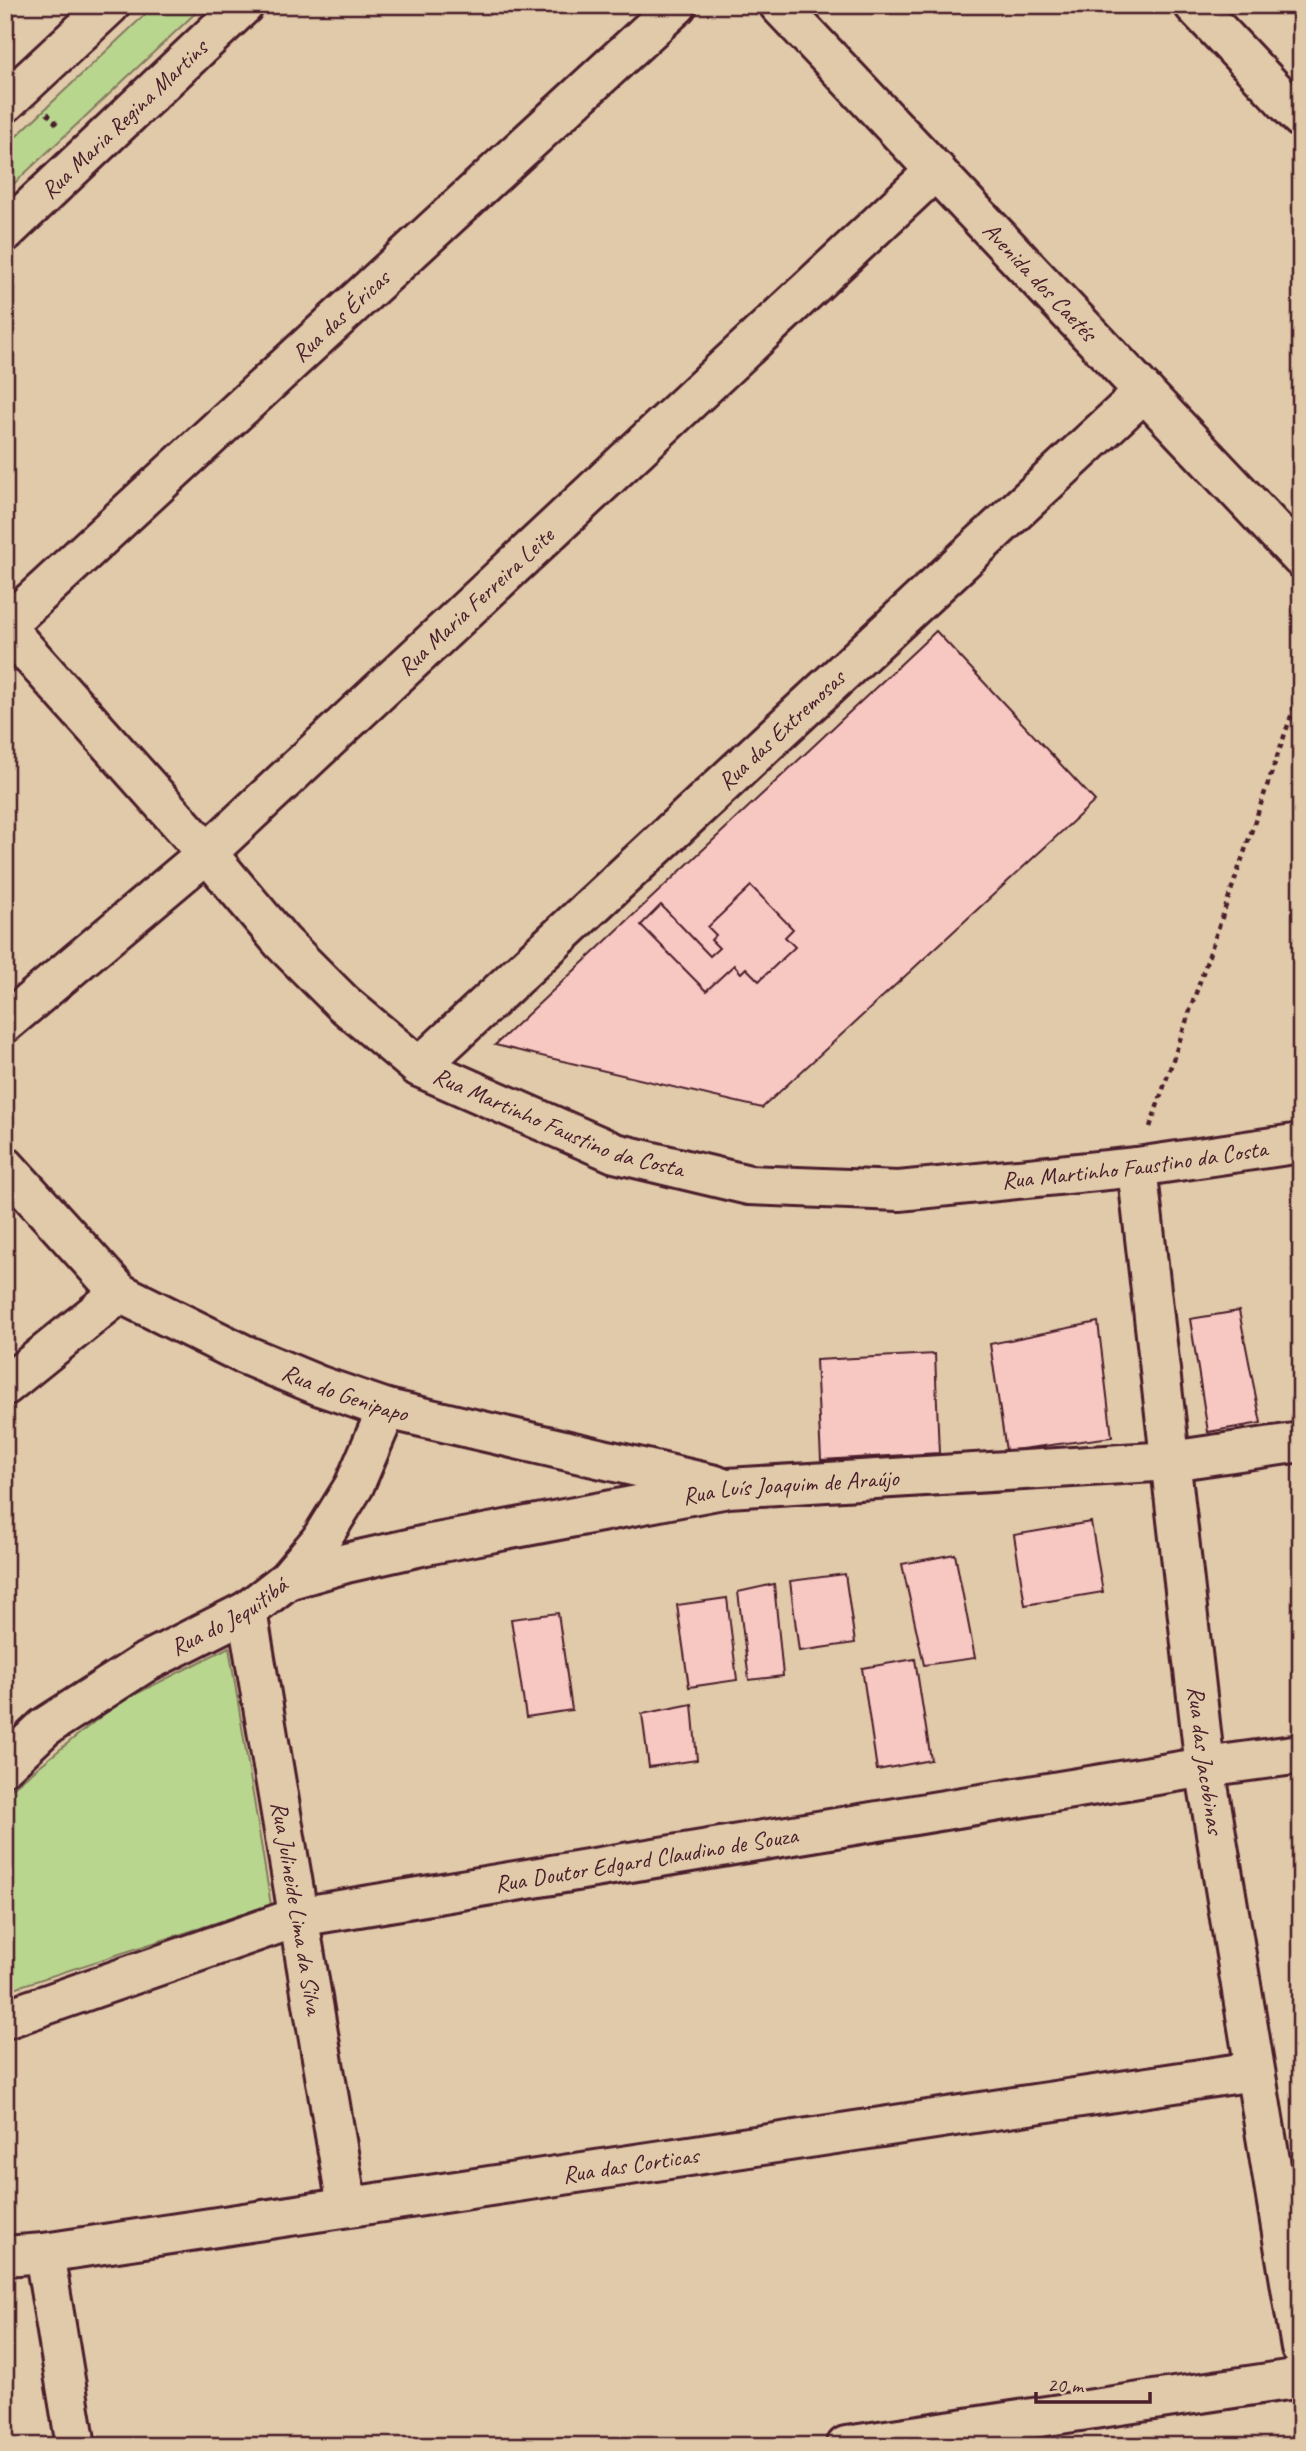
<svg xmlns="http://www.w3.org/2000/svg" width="1306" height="2451" viewBox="0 0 1306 2451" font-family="Caveat,sans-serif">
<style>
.green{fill:#b9d68f;stroke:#827a5d;stroke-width:2}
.building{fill:#f7c7c2;stroke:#4a1f2b;stroke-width:2}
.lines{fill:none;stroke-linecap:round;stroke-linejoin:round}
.minor-casing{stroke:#4a1f2b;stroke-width:44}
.path{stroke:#4a1f2b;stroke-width:4.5;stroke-dasharray:5 5;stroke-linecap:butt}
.minor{stroke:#e1caaa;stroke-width:38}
.labels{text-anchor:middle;stroke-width:6;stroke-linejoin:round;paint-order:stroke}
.street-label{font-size:24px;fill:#4a1f2b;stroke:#e1caaa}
</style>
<rect width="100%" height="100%" fill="#e1caaa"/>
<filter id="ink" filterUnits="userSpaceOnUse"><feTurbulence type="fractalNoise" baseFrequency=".0143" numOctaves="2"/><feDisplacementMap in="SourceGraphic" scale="14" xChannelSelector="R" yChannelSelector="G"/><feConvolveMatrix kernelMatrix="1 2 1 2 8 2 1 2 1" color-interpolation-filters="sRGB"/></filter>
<g filter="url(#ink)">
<g class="green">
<polygon points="155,5 204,5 5,192 5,147"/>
<polygon points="229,1647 271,1905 5,1991 5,1794 116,1704"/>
</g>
<g class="building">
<polygon points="936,631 1095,801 762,1108 495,1045"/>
<polygon points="751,886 793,929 785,937 795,947 759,981 746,968 741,973 734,965 706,991 641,925 661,905 710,956 719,948 711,940 716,935 708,927"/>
<polygon points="1239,1311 1261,1423 1208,1432 1190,1319"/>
<polygon points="1098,1322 1112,1437 1006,1451 990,1344"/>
<polygon points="935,1354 939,1453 821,1460 816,1360"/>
<polygon points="1091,1522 1103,1592 1025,1605 1014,1535"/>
<polygon points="955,1554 975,1658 924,1665 902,1564"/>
<polygon points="845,1574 855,1643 799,1651 790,1581"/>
<polygon points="774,1584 783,1676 749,1680 738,1592"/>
<polygon points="727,1598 737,1680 689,1687 677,1605"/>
<polygon points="558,1613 572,1710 526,1717 511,1619"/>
<polygon points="915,1659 931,1760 877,1770 862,1668"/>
<polygon points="692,1704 697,1760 649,1767 642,1714"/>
</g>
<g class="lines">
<defs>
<g id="minor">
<path id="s1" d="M779,5L1301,558"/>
<polyline points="1194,5 1301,118"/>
<polyline points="5,103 110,5"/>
<path id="s2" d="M5,232L244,5"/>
<path id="s3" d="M5,626L677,5"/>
<path id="s4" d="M5,627L207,853L282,942L343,1003L419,1067L615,1153L749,1185L899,1191L1137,1167L1301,1143"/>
<path id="s5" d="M5,1023L207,853L936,170"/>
<path id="s6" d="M419,1067L1144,392"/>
<path id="s7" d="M5,1166L120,1293L243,1354L320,1386L387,1409L715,1485"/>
<path id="s8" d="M1137,1167L1205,1767L1301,2348"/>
<polyline points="5,1386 120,1293"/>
<path id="s9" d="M287,1580L346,1563L426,1545L728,1488L1171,1461L1301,1442"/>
<path id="s10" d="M247,1611L347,2206"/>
<path id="s11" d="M5,1765L45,1727L146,1662L247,1611L287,1580L320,1541L354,1486L387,1409"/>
<path id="s12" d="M5,2019L298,1917L1205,1767L1301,1754"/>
<polyline points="44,2253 76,2446"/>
<path id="s13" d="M5,2256L44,2253L1254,2071"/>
<polyline points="846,2446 1301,2378"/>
</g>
</defs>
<use href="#minor" class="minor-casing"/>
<g class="path">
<polyline points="47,113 60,128"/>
<polyline points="1150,1127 1301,687"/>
</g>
<use href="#minor" class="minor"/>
</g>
</g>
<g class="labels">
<g class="street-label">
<text dy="8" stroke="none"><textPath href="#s2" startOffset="164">Rua Maria Regina Martins</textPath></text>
<text dy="8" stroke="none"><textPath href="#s1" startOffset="380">Avenida dos Caetés</textPath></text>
<text dy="8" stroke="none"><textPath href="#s3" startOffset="457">Rua das Éricas</textPath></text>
<text dy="8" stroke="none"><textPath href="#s5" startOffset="632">Rua Maria Ferreira Leite</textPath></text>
<text dy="8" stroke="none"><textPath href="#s6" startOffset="495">Rua das Extremosas</textPath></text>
<text dy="8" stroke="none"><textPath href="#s4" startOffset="756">Rua Martinho Faustino da Costa</textPath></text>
<text dy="8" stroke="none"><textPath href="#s4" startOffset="1344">Rua Martinho Faustino da Costa</textPath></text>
<text dy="8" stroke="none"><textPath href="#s7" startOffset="418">Rua do Genipapo</textPath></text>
<text dy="8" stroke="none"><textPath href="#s9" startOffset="513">Rua Luís Joaquim de Araújo</textPath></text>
<text dy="8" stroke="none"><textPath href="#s11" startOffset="270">Rua do Jequitibá</textPath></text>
<text dy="8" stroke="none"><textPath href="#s8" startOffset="597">Rua das Jacobinas</textPath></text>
<text dy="8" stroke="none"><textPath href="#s12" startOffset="663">Rua Doutor Edgard Claudino de Souza</textPath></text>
<text dy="8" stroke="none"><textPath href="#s10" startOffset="301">Rua Julineide Lima da Silva</textPath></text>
<text dy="8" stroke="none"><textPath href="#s13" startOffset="632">Rua das Corticas</textPath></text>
</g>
</g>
<rect width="1306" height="2451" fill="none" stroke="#e1caaa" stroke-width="28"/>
<rect x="14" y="14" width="1278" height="2423" fill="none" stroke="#4a1f2b" stroke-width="2.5" filter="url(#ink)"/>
<path d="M1036 2392v10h114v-10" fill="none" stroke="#4a1f2b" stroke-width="3.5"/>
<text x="1047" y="2392" font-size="21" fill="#4a1f2b" stroke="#e1caaa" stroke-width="5" paint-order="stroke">20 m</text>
</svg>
